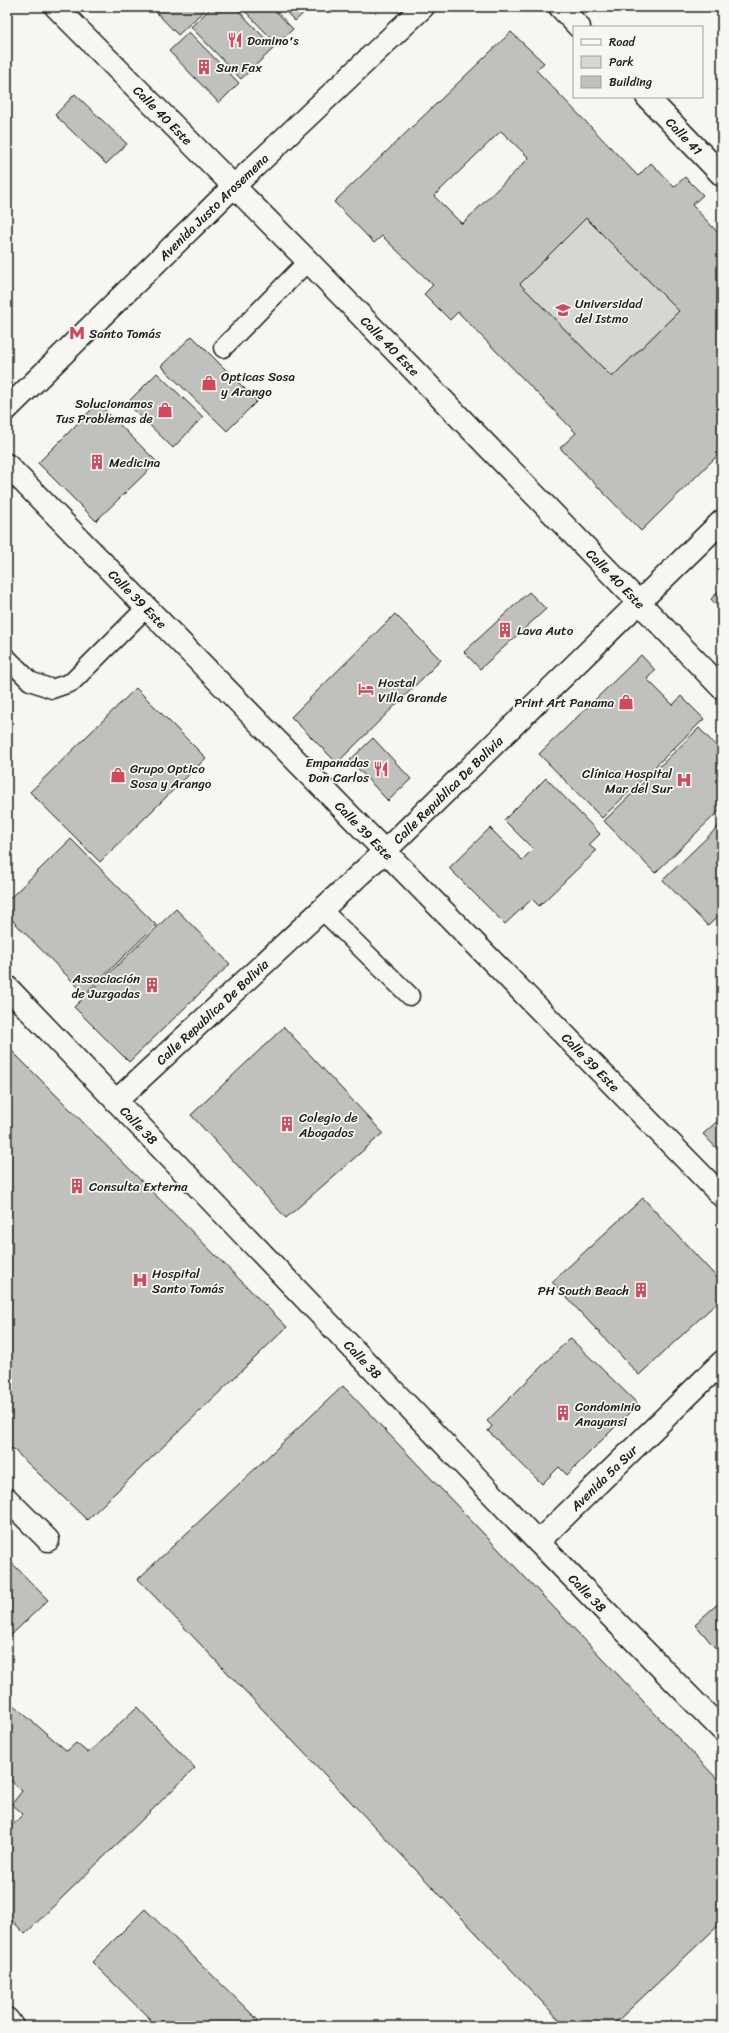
<svg xmlns="http://www.w3.org/2000/svg" width="729" height="2033" viewBox="0 0 729 2033" font-family="Sriracha,sans-serif">
<style>
.green{fill:#d6d6d2;stroke:#797977}
.building{fill:#c0c0bd;stroke:#1c1c1c;fill-rule:evenodd}
.lines{fill:none;stroke-linecap:round;stroke-linejoin:round}
.lane-casing{stroke:#1c1c1c;stroke-width:21}
.street-casing{stroke:#1c1c1c;stroke-width:25}
.secondary-casing{stroke:#1c1c1c;stroke-width:25}
.lane{stroke:#f6f6f2;stroke-width:18}
.street{stroke:#f6f6f2;stroke-width:22}
.secondary{stroke:#f6f6f2;stroke-width:22}
.labels{text-anchor:middle;stroke-width:3.5;stroke-linejoin:round;paint-order:stroke}
.poi-label{font-size:13px;fill:#1c1c1c;stroke:#f6f6f2;text-anchor:start}
.street-label{font-size:13px;fill:#1c1c1c;stroke:#f6f6f2}
</style>
<rect width="100%" height="100%" fill="#f6f6f2"/>
<filter id="ink" filterUnits="userSpaceOnUse"><feTurbulence type="fractalNoise" baseFrequency=".025" numOctaves="2"/><feDisplacementMap in="SourceGraphic" scale="8" xChannelSelector="R" yChannelSelector="G"/><feConvolveMatrix kernelMatrix="1 2 1 2 8 2 1 2 1" color-interpolation-filters="sRGB"/></filter>
<g filter="url(#ink)">
<polygon class="green" points="586,218 679,311 612,377 520,284"/>
<g class="building">
<polygon points="159,7 208,7 178,35 155,11"/>
<polygon points="212,7 235,7 274,48 241,79 191,27"/>
<polygon points="241,7 272,7 293,29 277,44"/>
<polygon points="281,7 310,7 295,21"/>
<polygon points="189,32 239,83 219,103 169,51"/>
<path d="M511,32L544,63L536,70L638,176L651,163L674,187L685,177L703,195L692,205L722,237V451L641,531L560,448L576,433L458,312L450,320L424,294L433,285L382,236L374,243L334,202ZM501,131L529,158L462,224L434,196ZM586,218L679,311L612,377L520,284Z"/>
<polygon points="75,94 127,144 106,164 55,115"/>
<polygon points="192,336 257,401 227,431 161,366"/>
<polygon points="157,373 203,417 173,448 127,403"/>
<polygon points="98,403 157,462 96,521 38,463"/>
<polygon points="722,588 722,611 711,599"/>
<polygon points="529,592 546,609 480,669 464,652"/>
<polygon points="395,614 441,660 337,763 291,717"/>
<polygon points="641,655 655,670 647,679 673,705 681,696 704,719 602,818 539,754"/>
<polygon points="136,688 206,758 100,862 30,792"/>
<polygon points="699,728 722,752 722,808 655,873 604,821"/>
<polygon points="373,738 411,779 388,801 350,760"/>
<polygon points="546,778 600,834 589,845 596,851 539,906 532,899 505,924 449,868 490,828 522,860 533,849 504,820"/>
<polygon points="722,823 722,912 708,926 663,880"/>
<polygon points="71,839 156,925 85,994 7,915 7,901"/>
<polygon points="176,909 230,964 129,1062 74,1007"/>
<polygon points="284,1027 383,1133 286,1218 191,1115"/>
<polygon points="7,1046 287,1327 87,1520 12,1448 7,1454"/>
<polygon points="722,1117 722,1154 703,1134"/>
<polygon points="643,1198 722,1283 722,1298 639,1375 552,1282"/>
<polygon points="570,1338 638,1404 567,1475 559,1467 542,1484 488,1431 492,1426 487,1421"/>
<polygon points="343,1386 722,1784 722,1922 612,2026 565,2026 138,1579"/>
<polygon points="7,1558 48,1600 7,1639"/>
<polygon points="722,1600 722,1656 695,1624"/>
<polygon points="12,1704 67,1751 76,1743 88,1753 137,1707 195,1768 25,1934 7,1915 7,1831 23,1814 12,1804 22,1791 7,1777 7,1709"/>
<polygon points="145,1909 264,2026 157,2026 92,1962"/>
</g>
<g class="lines">
<defs>
<g id="lane">
<polyline points="223,348 308,261"/>
<polyline points="7,658 30,681 52,689 72,682 147,607"/>
<polyline points="322,910 410,996"/>
</g>
<g id="street">
<path id="s1" d="M56,7L308,261L722,688"/>
<polyline points="560,7 579,27"/>
<path id="s2" d="M647,97L722,175"/>
<path id="s3" d="M7,465L722,1196"/>
<path id="s4" d="M7,987L538,1542L722,1730"/>
<path id="s5" d="M116,1101L385,851L722,521"/>
<polyline points="7,1499 48,1540"/>
<path id="s6" d="M538,1542L722,1362"/>
<polyline points="7,2019 12,2026"/>
</g>
<g id="secondary">
<path id="s7" d="M7,409L233,187L423,7"/>
</g>
</defs>
<use href="#lane" class="lane-casing"/>
<use href="#street" class="street-casing"/>
<use href="#secondary" class="secondary-casing"/>
<use href="#lane" class="lane"/>
<use href="#street" class="street"/>
<use href="#secondary" class="secondary"/>
</g>
</g>
<defs>
<symbol id="restaurant-bare" viewBox="-9 -9 18 18"><path d="M-5-6h1v4h1v-4h1v4h1v-4h1v5L-1.5 .5V6h-2V.5L-5-1ZM5-6V6H3V1.5H1.5Q1.5-4 5-6Z" fill="#d1495b" stroke="#f6f6f2" stroke-width="2.5" paint-order="stroke"/></symbol>
<symbol id="building-bare" viewBox="-9 -9 18 18"><path d="M-4-6H4V6H1V3H-1V6H-4ZM-2.5-4.3h1.7v1.8h-1.7ZM.8-4.3h1.7v1.8H.8ZM-2.5-1h1.7V.8h-1.7ZM.8-1h1.7V.8H.8Z" fill="#d1495b" stroke="#f6f6f2" stroke-width="2.5" paint-order="stroke"/></symbol>
<symbol id="university-bare" viewBox="-9 -9 18 18"><path d="M0-5L7-2L0 1L-7-2ZM-4 1L0 2.5L4 1V4Q0 6-4 4Z" fill="#d1495b" stroke="#f6f6f2" stroke-width="2.5" paint-order="stroke"/></symbol>
<symbol id="metro-bare" viewBox="-9 -9 18 18"><path d="M-5.5 5V-5H-3L0 0L3-5H5.5V5H3V-.5L0 4L-3-.5V5Z" fill="#d1495b" stroke="#f6f6f2" stroke-width="2.5" paint-order="stroke"/></symbol>
<symbol id="shop-bare" viewBox="-9 -9 18 18"><path d="M-5-2.5h2.3a2.7 3.5 0 0 1 5.4 0H5L5.5 6h-11ZM-1.5-2.5h3a1.5 2.3 0 0 0-3 0Z" fill="#d1495b" stroke="#f6f6f2" stroke-width="2.5" paint-order="stroke"/></symbol>
<symbol id="hotel-bare" viewBox="-9 -9 18 18"><path d="M-6-4.5h1.5V1H6V5H4.5V3h-9V5H-6ZM-4 0a1.8 1.8 0 1 1 3.6 0ZM.5 0V-2.5h3Q6-2.5 6 0Z" fill="#d1495b" stroke="#f6f6f2" stroke-width="2.5" paint-order="stroke"/></symbol>
<symbol id="hospital-bare" viewBox="-9 -9 18 18"><path d="M-5-5h3v3.5h4V-5h3V5h-3V1.5h-4V5h-3Z" fill="#d1495b" stroke="#f6f6f2" stroke-width="2.5" paint-order="stroke"/></symbol>
</defs>
<g fill-rule="evenodd">
<use href="#restaurant-bare" x="224" y="29" width="22" height="22"/>
<use href="#building-bare" x="193" y="56" width="22" height="22"/>
<use href="#university-bare" x="552" y="299" width="22" height="22"/>
<use href="#metro-bare" x="66" y="322" width="22" height="22"/>
<use href="#shop-bare" x="198" y="372" width="22" height="22"/>
<use href="#shop-bare" x="154" y="399" width="22" height="22"/>
<use href="#building-bare" x="86" y="451" width="22" height="22"/>
<use href="#building-bare" x="494" y="619" width="22" height="22"/>
<use href="#hotel-bare" x="355" y="678" width="22" height="22"/>
<use href="#shop-bare" x="615" y="691" width="22" height="22"/>
<use href="#restaurant-bare" x="370" y="758" width="22" height="22"/>
<use href="#shop-bare" x="107" y="764" width="22" height="22"/>
<use href="#hospital-bare" x="673" y="769" width="22" height="22"/>
<use href="#building-bare" x="141" y="974" width="22" height="22"/>
<use href="#building-bare" x="276" y="1113" width="22" height="22"/>
<use href="#building-bare" x="66" y="1175" width="22" height="22"/>
<use href="#hospital-bare" x="129" y="1269" width="22" height="22"/>
<use href="#building-bare" x="630" y="1279" width="22" height="22"/>
<use href="#building-bare" x="552" y="1402" width="22" height="22"/>
</g>
<g class="labels">
<g class="poi-label">
<text x="247" y="45">Domino's</text>
<text x="216" y="72">Sun Fax</text>
<text x="575" y="308">Universidad<tspan x="575" dy="15">del Istmo</tspan></text>
<text x="89" y="338">Santo Tomás</text>
<text x="221" y="381">Opticas Sosa<tspan x="221" dy="15">y Arango</tspan></text>
<text x="153" y="408" text-anchor="end">Solucionamos<tspan x="153" dy="15">Tus Problemas de</tspan></text>
<text x="109" y="467">Medicina</text>
<text x="517" y="635">Lava Auto</text>
<text x="378" y="687">Hostal<tspan x="378" dy="15">Villa Grande</tspan></text>
<text x="614" y="707" text-anchor="end">Print Art Panama</text>
<text x="369" y="767" text-anchor="end">Empanadas<tspan x="369" dy="15">Don Carlos</tspan></text>
<text x="130" y="773">Grupo Optico<tspan x="130" dy="15">Sosa y Arango</tspan></text>
<text x="672" y="778" text-anchor="end">Clínica Hospital<tspan x="672" dy="15">Mar del Sur</tspan></text>
<text x="140" y="983" text-anchor="end">Associación<tspan x="140" dy="15">de Juzgadas</tspan></text>
<text x="299" y="1122">Colegio de<tspan x="299" dy="15">Abogados</tspan></text>
<text x="89" y="1191">Consulta Externa</text>
<text x="152" y="1278">Hospital<tspan x="152" dy="15">Santo Tomás</tspan></text>
<text x="629" y="1295" text-anchor="end">PH South Beach</text>
<text x="575" y="1411">Condominio<tspan x="575" dy="15">Anayansi</tspan></text>
</g>
<g class="street-label">
<text dy="5" stroke="none"><textPath href="#s1" startOffset="152">Calle 40 Este</textPath></text>
<text dy="5" stroke="none"><textPath href="#s2" startOffset="54">Calle 41</textPath></text>
<text dy="5" stroke="none"><textPath href="#s7" startOffset="289">Avenida Justo Arosemena</textPath></text>
<text dy="5" stroke="none"><textPath href="#s1" startOffset="476">Calle 40 Este</textPath></text>
<text dy="5" stroke="none"><textPath href="#s1" startOffset="800">Calle 40 Este</textPath></text>
<text dy="5" stroke="none"><textPath href="#s3" startOffset="187">Calle 39 Este</textPath></text>
<text dy="5" stroke="none"><textPath href="#s5" startOffset="455">Calle Republica De Bolivia</textPath></text>
<text dy="5" stroke="none"><textPath href="#s3" startOffset="511">Calle 39 Este</textPath></text>
<text dy="5" stroke="none"><textPath href="#s5" startOffset="131">Calle Republica De Bolivia</textPath></text>
<text dy="5" stroke="none"><textPath href="#s3" startOffset="835">Calle 39 Este</textPath></text>
<text dy="5" stroke="none"><textPath href="#s4" startOffset="191">Calle 38</textPath></text>
<text dy="5" stroke="none"><textPath href="#s4" startOffset="515">Calle 38</textPath></text>
<text dy="5" stroke="none"><textPath href="#s6" startOffset="92">Avenida 5a Sur</textPath></text>
<text dy="5" stroke="none"><textPath href="#s4" startOffset="839">Calle 38</textPath></text>
</g>
</g>
<rect width="729" height="2033" fill="none" stroke="#f6f6f2" stroke-width="24"/>
<rect x="12" y="12" width="705" height="2009" fill="none" stroke="#1c1c1c" stroke-width="1.5" filter="url(#ink)"/>
<rect x="573" y="26" width="130" height="72" fill="#f6f6f2" stroke="#9f9f9c"/>
<rect x="581" y="39" width="20" height="6" fill="#f6f6f2" stroke="#9f9f9c"/>
<text x="609" y="46" font-size="12" fill="#1c1c1c">Road</text>
<rect x="581" y="56" width="20" height="12" fill="#d6d6d2" stroke="#9f9f9c"/>
<text x="609" y="66" font-size="12" fill="#1c1c1c">Park</text>
<rect x="581" y="76" width="20" height="12" fill="#c0c0bd" stroke="#9f9f9c"/>
<text x="609" y="86" font-size="12" fill="#1c1c1c">Building</text>
</svg>
